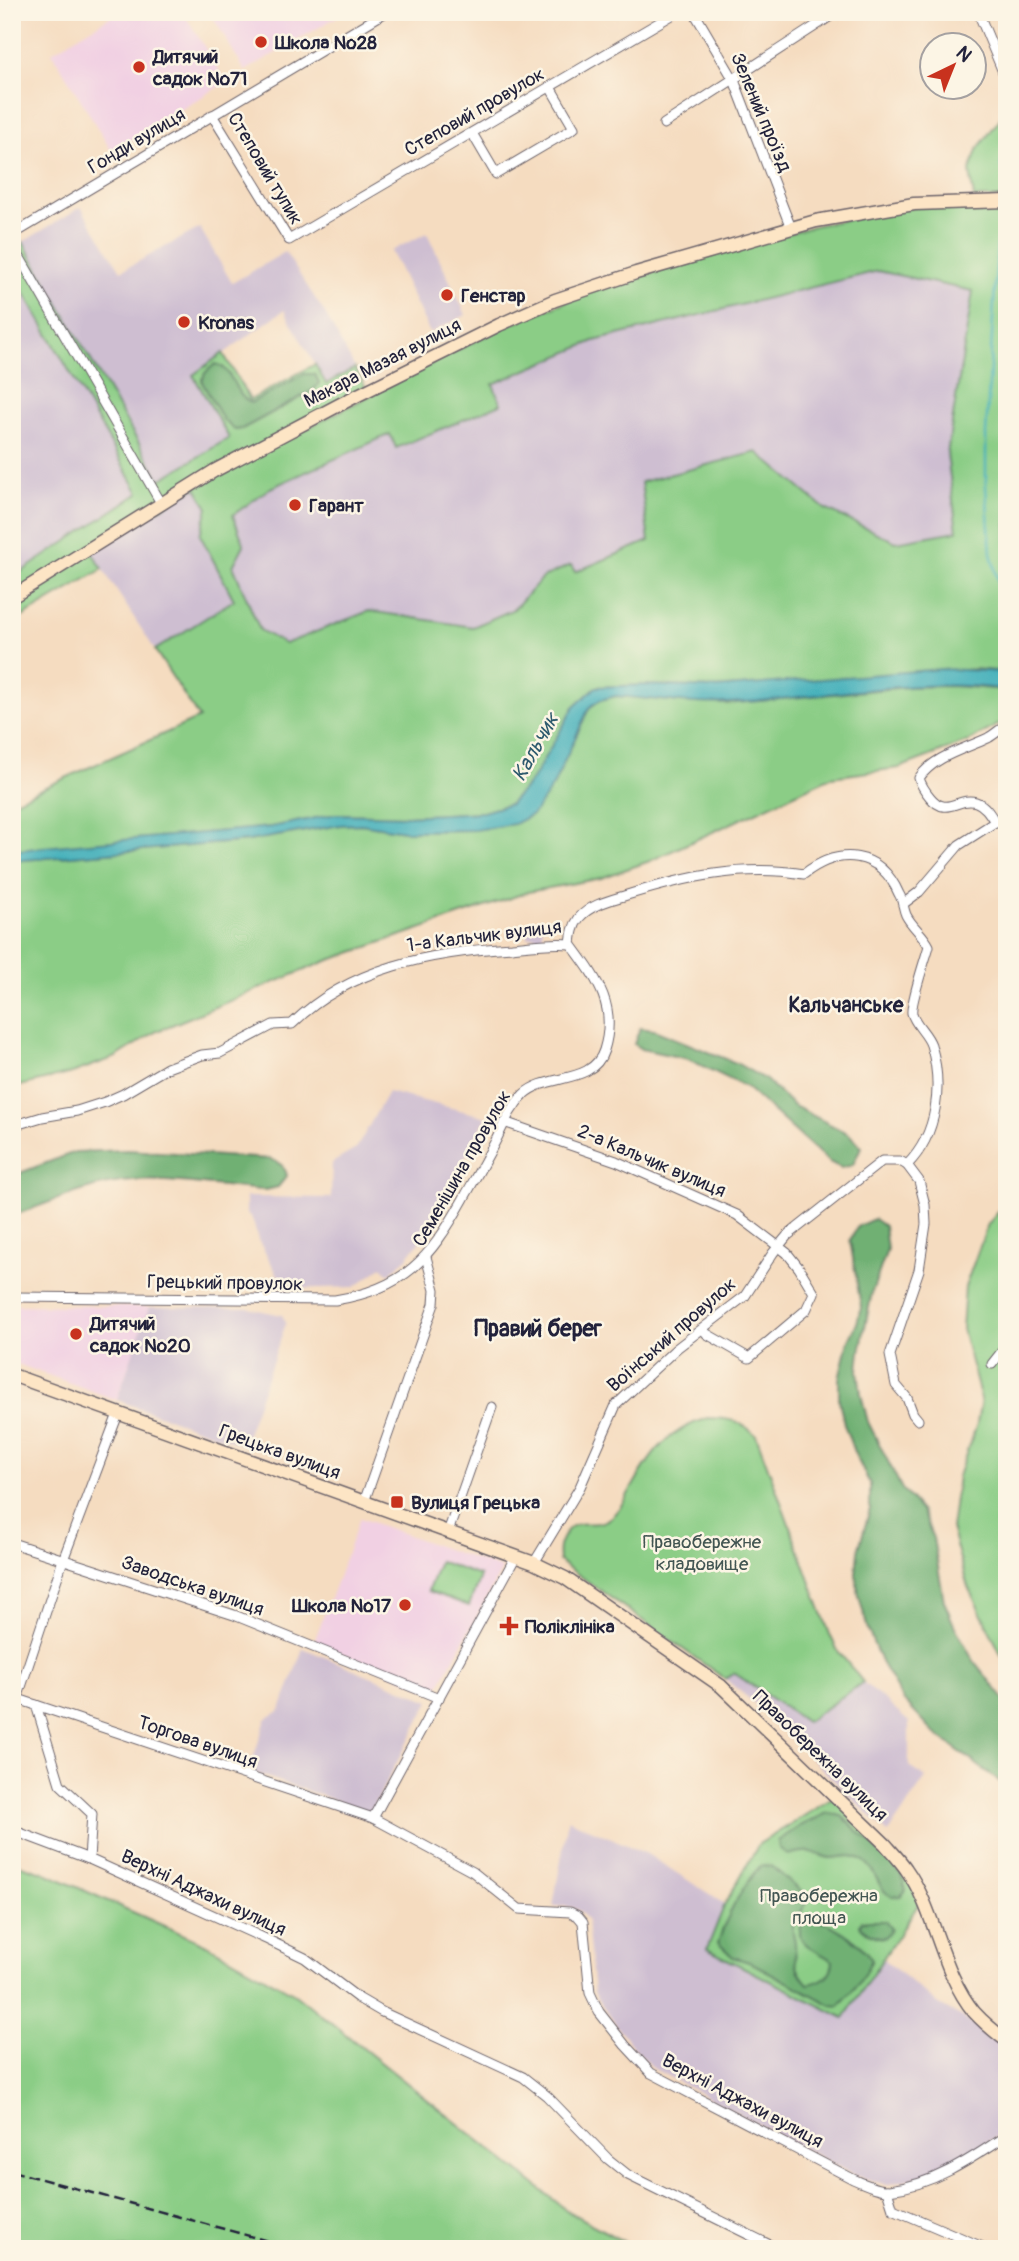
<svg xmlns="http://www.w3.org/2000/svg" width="1019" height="2261" viewBox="0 0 1019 2261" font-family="Pangolin,sans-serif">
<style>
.built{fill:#f1d0e3}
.industrial{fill:#cebed1}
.green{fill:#8bcd86;stroke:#567860;stroke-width:2;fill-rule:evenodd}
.forest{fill:#70b073;stroke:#496957;stroke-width:2}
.water{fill:#3fafba;stroke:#30687a;stroke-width:2}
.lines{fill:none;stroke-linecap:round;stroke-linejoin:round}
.stream{stroke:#3fafba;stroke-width:2.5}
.street-casing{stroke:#6c636a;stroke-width:11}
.secondary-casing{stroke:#6c636a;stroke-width:15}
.street{stroke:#fff;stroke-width:9}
.secondary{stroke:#fde5c5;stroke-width:12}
.rail{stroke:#22223b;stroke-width:2.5;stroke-dasharray:10 5;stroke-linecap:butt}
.poi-dot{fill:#c8321e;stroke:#fcf5e5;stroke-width:2.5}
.labels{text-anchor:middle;stroke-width:5;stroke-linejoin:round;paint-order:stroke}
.poi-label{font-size:19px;font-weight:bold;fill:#22223b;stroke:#fcf5e5;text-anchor:start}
.street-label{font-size:19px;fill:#22223b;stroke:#fcf5e5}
.park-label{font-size:19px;fill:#425552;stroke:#fcf5e5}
.water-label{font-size:21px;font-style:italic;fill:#2e5a6e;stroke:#fcf5e5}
.neighbourhood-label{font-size:21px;font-weight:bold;fill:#22223b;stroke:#fcf5e5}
.quarter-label{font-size:23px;font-weight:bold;fill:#22223b;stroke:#fcf5e5}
</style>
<rect width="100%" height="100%" fill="#fcf5e5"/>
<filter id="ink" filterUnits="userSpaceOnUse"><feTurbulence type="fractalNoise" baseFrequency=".0143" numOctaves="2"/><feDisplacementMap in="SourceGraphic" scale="14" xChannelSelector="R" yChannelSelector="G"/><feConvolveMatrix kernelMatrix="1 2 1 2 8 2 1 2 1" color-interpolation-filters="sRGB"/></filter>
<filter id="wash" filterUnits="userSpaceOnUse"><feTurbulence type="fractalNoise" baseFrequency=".00686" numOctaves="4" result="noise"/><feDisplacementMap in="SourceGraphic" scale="28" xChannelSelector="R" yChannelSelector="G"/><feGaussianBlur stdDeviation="1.57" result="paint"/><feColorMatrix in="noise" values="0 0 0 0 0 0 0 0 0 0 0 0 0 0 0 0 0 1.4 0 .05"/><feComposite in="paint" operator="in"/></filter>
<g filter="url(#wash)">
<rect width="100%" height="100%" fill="#f5dcc0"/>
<g class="built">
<polygon points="118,12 183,12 226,82 112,152 52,52"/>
<polygon points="210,12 345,12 245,71"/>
<polygon points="12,1305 149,1307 117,1400 12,1362"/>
<polygon points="360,1518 502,1569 436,1692 314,1642"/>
</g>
<g class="industrial">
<polygon points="81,207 121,271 200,228 232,283 285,252 324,312 355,368 326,384 284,310 194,375 229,438 160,481 23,242"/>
<polygon points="427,233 466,315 430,333 391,251"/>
<polygon points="12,271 139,493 12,578"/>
<polygon points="878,271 973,290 947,454 957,531 896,542 825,509 756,452 649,541 574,572 572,566 544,577 514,609 473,627 369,611 285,644 260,630 233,566 244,545 232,515 270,488 391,433 396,447 501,403 493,384 594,341"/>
<polygon points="195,486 208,508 200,535 234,600 155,650 91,551"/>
<polygon points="536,922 542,922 543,940 537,940 536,936 528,937 527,927 536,926"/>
<polygon points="388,1092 487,1117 447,1190 452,1194 445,1208 406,1259 389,1274 382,1267 355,1287 286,1289 258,1240 253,1221 246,1213 246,1197 331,1198 332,1163 356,1149"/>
<polygon points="149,1307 248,1308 282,1315 286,1323 243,1445 117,1400"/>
<polygon points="303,1648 430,1701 370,1812 249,1771 266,1719 281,1710"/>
<polygon points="734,1672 806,1722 863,1682 909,1722 909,1766 926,1778 888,1833 753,1702 725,1679"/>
<polygon points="568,1819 647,1854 725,1904 708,1950 844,2018 883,1959 938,2004 986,2032 1007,2047 1007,2129 963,2159 936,2172 887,2185 854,2175 654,2069 629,2042 598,2000 594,1992 587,1920 581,1912 571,1907 553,1906"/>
</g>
<g class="green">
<polygon points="1007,109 1007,198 974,198 970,171 977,150"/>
<path d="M1007,204V672L976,669L714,688L648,685L596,687L574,707L532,780L510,804L483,812L407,816L336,814L271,827L12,851V802L199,718L155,650L234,600L200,535L208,508L195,486L500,328L599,288L817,225L914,207ZM878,271L973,291L947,454L957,531L896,542L825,509L757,452L641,482L649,541L575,572L571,565L543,577L514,609L473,627L369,611L285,644L260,630L233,566L244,545L233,515L270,488L390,434L396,448L501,404L493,384L594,341Z"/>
<path d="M12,239L23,242L160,480L229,438L193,375L223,353L250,400L315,364L326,384L355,368L366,388L12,595V578L139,493L12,271ZM223,367L241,397L251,403L314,390L242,429L235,430L224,421L202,382V378Z"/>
<polygon points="91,551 103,569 12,623 12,602"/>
<polygon points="951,686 1007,690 1007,720 969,741 899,768 831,777 650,861 601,878 528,892 324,962 157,1031 116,1057 72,1073 12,1088 12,861 248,841 340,825 361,824 404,831 475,830 553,786 589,708 600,700 616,696 726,704 909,687"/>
<polygon points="1007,1202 1007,1666 968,1587 951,1528 958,1476 977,1424 981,1399 962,1329 965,1287 988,1224"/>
<path d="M707,1418C727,1418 741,1420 756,1435L831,1637L838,1651L863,1682L806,1722L734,1673L725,1679L559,1561C558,1550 558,1545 564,1535C577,1513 594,1532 611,1517C621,1509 626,1497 633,1486C653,1451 668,1431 707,1418Z"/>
<polygon points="439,1561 480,1576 469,1606 428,1591"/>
<polygon points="836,1796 871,1830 922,1899 844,2018 707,1949 725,1904 759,1844"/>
<polygon points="12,1862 43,1872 209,1946 295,1994 569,2212 637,2249 12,2249"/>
</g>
<g class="forest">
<path d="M215,364C233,367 234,396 251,403L304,374H315L319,383L314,390L242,429L235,430L224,421L202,382L205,373Z"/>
<polygon points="640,1028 654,1030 736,1063 766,1080 794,1106 849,1134 861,1147 853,1165 841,1168 829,1162 746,1087 688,1059 641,1049 634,1044"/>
<path d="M128,1150L270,1159C279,1163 285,1165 287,1176L278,1187L266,1190C211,1187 154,1173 99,1186C70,1193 41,1206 12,1216V1176L75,1152Z"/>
<polygon points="874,1219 884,1226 887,1250 872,1292 860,1352 858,1370 861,1394 868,1422 902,1489 922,1512 933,1538 944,1601 954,1625 974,1661 1007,1703 1007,1787 932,1731 903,1700 881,1662 868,1630 859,1596 856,1574 858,1551 870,1509 870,1484 854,1452 844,1424 839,1400 839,1379 847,1345 857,1323 861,1307 850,1240 858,1226"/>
<path d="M827,1813L842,1816L889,1860L901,1875L906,1890L901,1896C877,1900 880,1872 864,1861C852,1853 845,1857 832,1858C825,1858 818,1854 811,1852C803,1851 795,1853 788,1855L779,1848L778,1841L800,1826Z"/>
<path d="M762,1865L771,1866L808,1897C806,1909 796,1916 793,1927C792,1933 795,1938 795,1943C796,1963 794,1968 808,1984C821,1982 832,1976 833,1961C818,1950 785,1942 807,1918C831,1921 859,1940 872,1960L859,1983L839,2006L831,2005L752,1963L733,1957L718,1943C724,1922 746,1878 762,1865Z"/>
<path d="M862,1921H885L891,1929L884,1938C876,1937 863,1932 860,1925Z"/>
</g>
<path class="water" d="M941,669L1007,672V690C914,676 821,699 729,703C692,705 653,699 616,696L600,700L589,708L553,786L533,814L514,824L475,830L404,831L361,824L340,825L248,841L12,861V851L43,847L271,827L336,814L407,816L483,812L510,804L532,780L574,707L596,687L648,685L714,688Z"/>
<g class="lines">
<g class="stream">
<polyline points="1001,166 1007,150"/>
<polyline points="999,221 986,433 986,488 991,553 1007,620"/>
</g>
</g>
</g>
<g filter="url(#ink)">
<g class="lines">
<defs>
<g id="street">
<polyline points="694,12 734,80 791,228"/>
<polyline points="978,12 1003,72"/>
<polyline points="212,115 289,240 677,12"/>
<polyline points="664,124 837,12"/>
<polyline points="472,133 496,174 574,128 550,87"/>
<polyline points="12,235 386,12"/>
<polyline points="12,244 161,503"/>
<path d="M995,822C990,814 985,805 976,802C958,796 947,818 930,797C925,791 921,785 919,778C934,756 965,749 988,738C995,734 1000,729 1007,725"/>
<polyline points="903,904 919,892 959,845 995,822 1007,820"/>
<path d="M571,944C572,934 573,926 579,918C591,904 611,900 627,895C685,877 743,864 804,874C839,847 880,850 899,894C903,900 903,908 906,915C912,927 923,934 929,946C926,957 910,1004 912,1013C915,1025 927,1033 931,1045C943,1085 938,1134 907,1165"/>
<polyline points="504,1122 616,1161 737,1215 787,1253 799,1268 814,1293 806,1310 749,1358 707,1334 703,1329"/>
<path d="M12,1126L42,1117L77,1111L105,1102L123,1094L167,1068L202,1055L220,1053L273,1025L292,1024C350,967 433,952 512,947C531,945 552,942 571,944"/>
<path d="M12,1297L335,1300C404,1289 430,1259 463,1200C473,1182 484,1163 494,1144C503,1127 509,1109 524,1094C547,1073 593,1085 604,1050C618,1005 596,978 571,944"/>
<polyline points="992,1364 1007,1345"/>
<polyline points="364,1502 434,1304 435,1290 426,1257"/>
<polyline points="448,1532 492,1407"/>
<polyline points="12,1543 234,1615 439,1698"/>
<polyline points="534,1563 580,1487 616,1405 677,1348 745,1296 773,1253 787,1236 882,1161 900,1161 907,1165 919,1181 925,1205 926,1224 919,1270 890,1355 896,1385 907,1398 913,1414 918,1420"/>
<path d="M12,1697L373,1818L473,1872L519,1909L570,1912L578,1916L583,1922L590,1993L599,2012L625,2045L651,2073L853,2179C863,2183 879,2191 889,2190C933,2185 971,2159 1007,2135"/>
<polyline points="17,1699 63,1560 118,1414"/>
<polyline points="36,1705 60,1784 92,1814 89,1859"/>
<polyline points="373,1818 516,1556"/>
<polyline points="12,1830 89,1859 268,1940 305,1958 358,1998 382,2012 523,2077 547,2096 608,2159 628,2175 778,2249"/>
<polyline points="887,2190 893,2209 987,2249"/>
</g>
<g id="secondary">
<polyline points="12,597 214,471 356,396 499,325 555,300 636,273 816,221 914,204 1007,201"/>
<path d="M12,1375L534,1563L565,1578L721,1686L885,1844C892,1852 900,1860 906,1869C936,1911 941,1972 974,2012C984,2023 995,2032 1007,2041"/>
</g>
</defs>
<use href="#street" class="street-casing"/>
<use href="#secondary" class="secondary-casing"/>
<use href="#street" class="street"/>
<use href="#secondary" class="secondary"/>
<polyline class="rail" points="12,2171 297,2249"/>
</g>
</g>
<g class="poi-dot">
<circle cx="261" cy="42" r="7"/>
<circle cx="139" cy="67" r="7"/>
<circle cx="447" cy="295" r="7"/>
<circle cx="184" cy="322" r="7"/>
<circle cx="295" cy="505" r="7"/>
<circle cx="76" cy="1334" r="7"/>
<rect x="390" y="1495" width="14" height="14" rx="3.5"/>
<circle cx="405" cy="1605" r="7"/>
<path d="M505.5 1615.5h7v7h7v7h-7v7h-7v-7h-7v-7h7z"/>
</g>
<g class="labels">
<g class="poi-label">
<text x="275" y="49">Школа №28</text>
<text x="153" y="63">Дитячий<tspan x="153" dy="22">садок №71</tspan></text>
<text x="461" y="302">Генстар</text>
<text x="198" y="329">Kronas</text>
<text x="309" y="512">Гарант</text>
<text x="90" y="1330">Дитячий<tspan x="90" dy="22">садок №20</tspan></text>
<text x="411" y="1509">Вулиця Грецька</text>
<text x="391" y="1612" text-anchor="end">Школа №17</text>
<text x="525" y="1633">Поліклініка</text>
</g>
<g class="street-label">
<text transform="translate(474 111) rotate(-30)" y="7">Степовий провулок</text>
<text transform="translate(762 112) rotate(67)" y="7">Зелений проїзд</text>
<text transform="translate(136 140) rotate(-31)" y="7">Гонди вулиця</text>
<text transform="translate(266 168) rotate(59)" y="7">Степовий тупик</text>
<text transform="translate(382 362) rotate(-27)" y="7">Макара Мазая вулиця</text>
<text transform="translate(484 935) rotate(-7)" y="7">1-а Кальчик вулиця</text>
<text transform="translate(652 1160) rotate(23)" y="7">2-а Кальчик вулиця</text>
<text transform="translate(461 1168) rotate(-60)" y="7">Семенішина провулок</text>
<text transform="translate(225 1282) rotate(1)" y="7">Грецький провулок</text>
<text transform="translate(671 1334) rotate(-41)" y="7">Воїнський провулок</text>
<text transform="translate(280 1451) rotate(20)" y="7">Грецька вулиця</text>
<text transform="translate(193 1585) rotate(19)" y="7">Заводська вулиця</text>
<text transform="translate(198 1741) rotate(19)" y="7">Торгова вулиця</text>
<text transform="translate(821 1755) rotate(44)" y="7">Правобережна вулиця</text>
<text transform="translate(204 1892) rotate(25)" y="7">Верхні Аджахи вулиця</text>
<text transform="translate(743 2100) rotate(28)" y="7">Верхні Аджахи вулиця</text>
</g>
<g class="park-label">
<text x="702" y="1548">Правобережне<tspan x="702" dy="22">кладовище</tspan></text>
<text x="819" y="1902">Правобережна<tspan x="819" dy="22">площа</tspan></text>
</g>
<g class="water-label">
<text transform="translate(535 747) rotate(-61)" y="7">Кальчик</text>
</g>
<g class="neighbourhood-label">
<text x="846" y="1012">Кальчанське</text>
</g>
<g class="quarter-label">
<text x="538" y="1336">Правий берег</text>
</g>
</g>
<rect width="1019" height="2261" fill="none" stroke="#fcf5e5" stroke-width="42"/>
<g transform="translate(953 66) rotate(43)"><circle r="33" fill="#fcf5e5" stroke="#a5a1a1" stroke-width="2"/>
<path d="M0-5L12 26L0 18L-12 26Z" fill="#c8321e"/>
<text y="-10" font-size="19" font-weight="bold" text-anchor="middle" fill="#22223b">N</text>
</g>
</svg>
